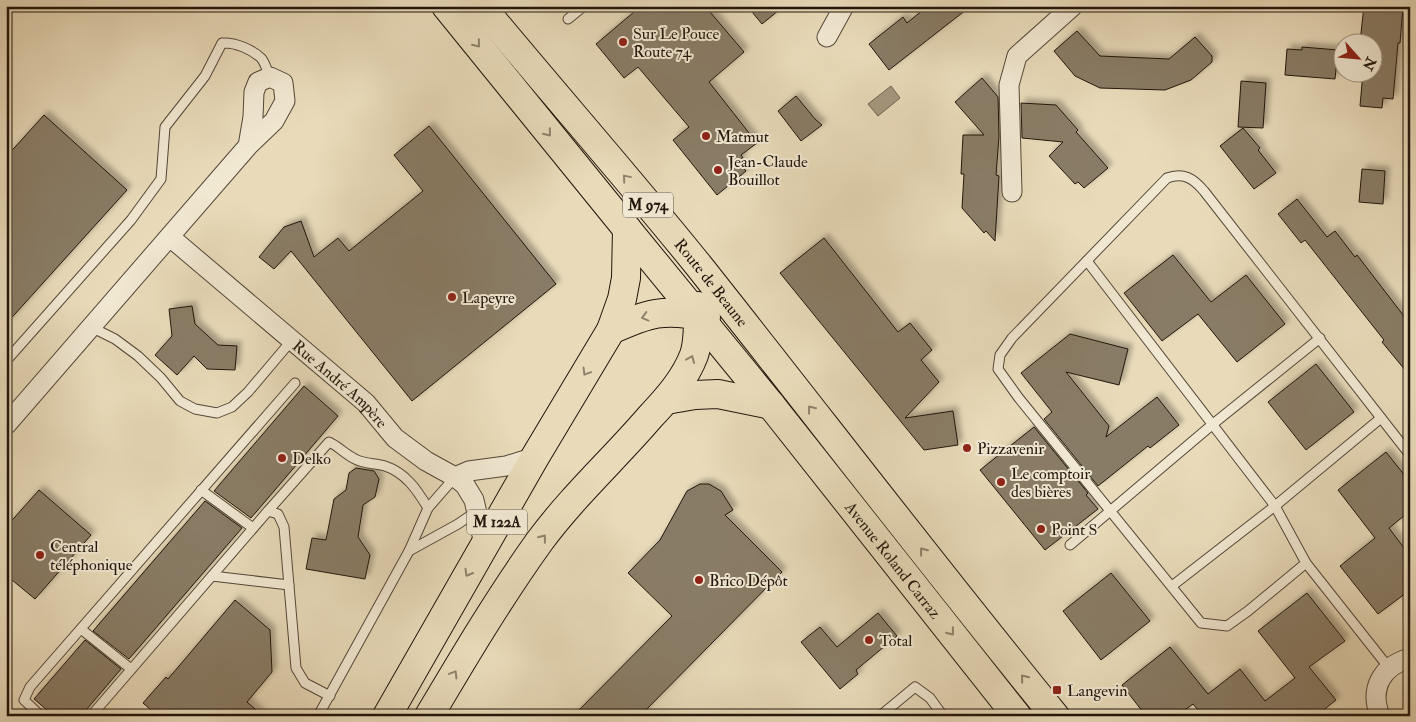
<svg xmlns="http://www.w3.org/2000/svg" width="1416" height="722" viewBox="0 0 1416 722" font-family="'IM FELL Double Pica',serif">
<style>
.water{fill:#a5987f;stroke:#706451}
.building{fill:#897c66;stroke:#21160c;filter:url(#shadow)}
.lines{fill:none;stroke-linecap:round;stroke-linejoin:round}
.service-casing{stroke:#534738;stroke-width:11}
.minor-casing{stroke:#534738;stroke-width:21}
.primary-casing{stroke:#21160c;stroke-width:30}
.service{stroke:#f1e8d2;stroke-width:9}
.minor{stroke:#f1e8d2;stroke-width:19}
.primary{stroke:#e9dbba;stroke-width:28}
.oneway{stroke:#8f826c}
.poi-dot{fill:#8f2418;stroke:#f1e8d2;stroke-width:2}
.labels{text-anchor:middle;stroke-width:4;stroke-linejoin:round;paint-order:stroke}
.shield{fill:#f1e8d2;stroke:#5f5547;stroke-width:1}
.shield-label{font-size:15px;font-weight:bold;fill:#21160c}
.poi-label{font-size:16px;fill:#21160c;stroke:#f1e8d2;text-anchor:start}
.street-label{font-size:16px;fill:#21160c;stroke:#f1e8d2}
</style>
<defs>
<filter id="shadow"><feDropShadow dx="4.5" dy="-4.5" stdDeviation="2.5" flood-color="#0004"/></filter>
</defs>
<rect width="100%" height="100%" fill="#e9dbba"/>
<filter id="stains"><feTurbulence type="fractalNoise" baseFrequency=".004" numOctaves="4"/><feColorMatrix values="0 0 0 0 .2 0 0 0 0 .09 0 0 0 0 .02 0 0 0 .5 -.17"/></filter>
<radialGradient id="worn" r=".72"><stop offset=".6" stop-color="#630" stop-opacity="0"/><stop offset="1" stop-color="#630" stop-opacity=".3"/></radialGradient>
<polygon class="water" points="891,86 900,98 878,116 868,104"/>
<g class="building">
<polygon points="641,6 705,6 744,52 709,82 757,143 741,155 743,158 738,161 746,171 717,195 673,140 689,127 638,67 624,78 596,44"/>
<polygon points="747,6 784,6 762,24"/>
<polygon points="928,6 971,6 889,70 869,44 903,17 907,23"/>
<polygon points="1364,6 1403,6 1400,43 1398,43 1393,99 1383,98 1382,108 1360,106 1363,72 1374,72 1374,42 1360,42"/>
<polygon points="1077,31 1100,56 1169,59 1195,37 1212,56 1212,62 1191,80 1165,90 1100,88 1075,76 1054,51"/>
<polygon points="1302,47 1338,50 1335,79 1285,75 1287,49 1302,50"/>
<polygon points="982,78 998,97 999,136 996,175 999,176 995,241 986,231 984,233 962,208 964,174 961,174 963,135 984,135 955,102"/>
<polygon points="1241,81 1266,83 1263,128 1238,127"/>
<polygon points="796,96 815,119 822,125 801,141 778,111"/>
<polygon points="1021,103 1056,105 1078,130 1076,132 1108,168 1084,188 1078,182 1075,184 1049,156 1063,142 1022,138"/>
<polygon points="44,115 127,190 6,324 6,157"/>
<polygon points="429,126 556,284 412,401 291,251 274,269 259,257 284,227 301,221 314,257 338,238 349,251 423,191 394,155"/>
<polygon points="1243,128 1260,148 1258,150 1276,173 1254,189 1220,146"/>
<polygon points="1362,169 1385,171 1383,204 1359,202"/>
<polygon points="1297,199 1327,237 1335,231 1355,257 1357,255 1410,324 1410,376 1382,342 1384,340 1305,240 1301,243 1278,214"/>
<polygon points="824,238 898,332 910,323 932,350 921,360 939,382 905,418 953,411 958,445 924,450 780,273"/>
<polygon points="1173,255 1211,302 1246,275 1285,324 1237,362 1198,314 1162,341 1124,293"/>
<polygon points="192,306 195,324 218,345 237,346 235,370 207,369 194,356 177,375 155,355 172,336 169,309"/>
<polygon points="1070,334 1128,349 1119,385 1066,372 1109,426 1106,437 1157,397 1179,425 1150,448 1148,446 1098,486 1044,419 1052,412 1021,373"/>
<polygon points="1316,364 1354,412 1306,450 1268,402"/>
<polygon points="304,386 338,416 251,518 214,491"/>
<polygon points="1034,427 1088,493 1086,495 1098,509 1045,550 980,470"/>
<polygon points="1386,452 1410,482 1410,511 1389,528 1410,556 1410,590 1378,614 1340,566 1375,538 1338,490"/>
<polygon points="356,468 374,471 379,479 375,497 363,505 358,537 370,555 365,579 306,569 312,538 326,540 334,499 346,490 349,473"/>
<polygon points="700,484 709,484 721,491 733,510 725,515 782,572 640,716 573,716 672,616 628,573 660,540 687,491"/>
<polygon points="39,490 91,535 35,599 6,575 6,527"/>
<polygon points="205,501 242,528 129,659 93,631"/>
<polygon points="1111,573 1150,621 1101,660 1063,611"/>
<polygon points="1307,593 1345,641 1309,667 1336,700 1316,716 1203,716 1193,704 1177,716 1146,716 1122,685 1170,647 1208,694 1240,669 1265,701 1295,678 1258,631"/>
<polygon points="235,600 270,630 272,672 247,702 263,716 158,716 143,703 166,677 168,679"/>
<polygon points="878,613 897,636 856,670 858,674 840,689 801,642 820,627 837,647"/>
<polygon points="85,640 121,669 81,716 54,716 34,699"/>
</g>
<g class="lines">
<defs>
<g id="service">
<polyline points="568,19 584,6"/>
<polyline points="1087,261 1275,506 1306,563 1389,668"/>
<polyline points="91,327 115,339 138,356 161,378 180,401 195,409 217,413 232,407 248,392 292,340"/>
<path d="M6,361L131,220L161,179L165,127L205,76L222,43C235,42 251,49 261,58C265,62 267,71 270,77"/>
<polyline points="201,490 253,528"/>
<path d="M268,511L329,442C338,446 345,454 355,459C364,464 375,463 385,466C406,473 417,490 428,508"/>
<polyline points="1070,545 1213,424 1320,338"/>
<polyline points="409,551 458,524 477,511"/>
<path d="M1306,563L1248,611L1227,626L1201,623L1018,397L998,369L1000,355L1012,338L1167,178C1183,172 1193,178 1204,191L1410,455"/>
<polyline points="212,576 289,585"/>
<polyline points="1172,586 1275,506 1381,418"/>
<polyline points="81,629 131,669"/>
<polyline points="41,716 24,700 30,687 295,383"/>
<polyline points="91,716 268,511 278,514 284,527 296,668 305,683 330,696"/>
<polyline points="318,716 409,551 428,508 455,477"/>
<polyline points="880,716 915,687 930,698 943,716"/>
</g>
<g id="minor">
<polyline points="827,37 844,6"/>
<polyline points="1012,192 1009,85 1017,56 1073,6"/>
<path id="s1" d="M170,237L366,403L395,438L426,461L455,477L465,485L474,500L484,544"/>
<polyline points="6,425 248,146 274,121 285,101 283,83 270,77 258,82 254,92 253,117 248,146"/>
<polyline points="455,477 469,471 506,466 535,457"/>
<path d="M1380,716C1369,688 1382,666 1410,658"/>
</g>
<g id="primary">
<path id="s2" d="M446,6L627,229L771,405L1017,716"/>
<path id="s3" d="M481,6C553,93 628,178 699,266C818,416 934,568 1055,716"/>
<path d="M611,330C649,313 663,308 706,317"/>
<polyline points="666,400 695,395 718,394 771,405"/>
<polyline points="387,716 535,457 611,330 622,299 626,278 627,229"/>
<path d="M429,716C464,657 499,598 539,542C572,497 614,459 650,417C667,399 685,379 694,355C699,340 698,322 698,306"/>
</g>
</defs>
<use href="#service" class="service-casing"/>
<use href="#minor" class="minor-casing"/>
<use href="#primary" class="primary-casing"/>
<use href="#service" class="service"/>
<use href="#minor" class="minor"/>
<use href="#primary" class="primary"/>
</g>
<defs><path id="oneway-chevron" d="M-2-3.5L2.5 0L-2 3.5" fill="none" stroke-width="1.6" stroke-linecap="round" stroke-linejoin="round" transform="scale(1.25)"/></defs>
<g class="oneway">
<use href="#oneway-chevron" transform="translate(477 44) rotate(51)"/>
<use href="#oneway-chevron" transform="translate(548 133) rotate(51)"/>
<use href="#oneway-chevron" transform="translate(626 178) rotate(-130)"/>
<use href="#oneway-chevron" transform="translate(645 317) rotate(165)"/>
<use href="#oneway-chevron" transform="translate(691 359) rotate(-67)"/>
<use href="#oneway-chevron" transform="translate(586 372) rotate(121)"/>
<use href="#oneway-chevron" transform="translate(811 409) rotate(-128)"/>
<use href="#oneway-chevron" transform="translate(543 538) rotate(-52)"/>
<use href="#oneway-chevron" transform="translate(923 551) rotate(-128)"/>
<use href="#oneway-chevron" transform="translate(468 573) rotate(120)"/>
<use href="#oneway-chevron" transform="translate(951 632) rotate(52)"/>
<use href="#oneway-chevron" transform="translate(454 674) rotate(-59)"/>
<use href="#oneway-chevron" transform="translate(1024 678) rotate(-129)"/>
</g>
<g class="poi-dot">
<circle cx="623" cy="42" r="5"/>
<circle cx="706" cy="136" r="5"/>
<circle cx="718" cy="170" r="5"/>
<circle cx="452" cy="297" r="5"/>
<circle cx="967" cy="448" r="5"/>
<circle cx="282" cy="458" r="5"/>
<circle cx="1001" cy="482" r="5"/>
<circle cx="1041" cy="529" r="5"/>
<circle cx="40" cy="555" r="5"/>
<circle cx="699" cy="580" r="5"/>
<circle cx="869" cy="640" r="5"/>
<rect x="1052" y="685" width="10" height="10" rx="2.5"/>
</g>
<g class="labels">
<g class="shield">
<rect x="623" y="192.5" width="50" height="25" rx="4"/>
<rect x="467" y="509.5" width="60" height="25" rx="4"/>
</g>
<g class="shield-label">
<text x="648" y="210">M 974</text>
<text x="497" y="527">M 122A</text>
</g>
<g class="poi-label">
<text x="633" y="39">Sur Le Pouce<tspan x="633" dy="18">Route 74</tspan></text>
<text x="716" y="142">Matmut</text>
<text x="728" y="167">Jean-Claude<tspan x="728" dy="18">Bouillot</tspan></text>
<text x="462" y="303">Lapeyre</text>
<text x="977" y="454">Pizzavenir</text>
<text x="292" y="464">Delko</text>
<text x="1011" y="479">Le comptoir<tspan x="1011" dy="18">des bières</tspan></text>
<text x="1051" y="535">Point S</text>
<text x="50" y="552">Central<tspan x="50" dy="18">téléphonique</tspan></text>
<text x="709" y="586">Brico Dépôt</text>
<text x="879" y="646">Total</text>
<text x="1067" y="696">Langevin</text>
</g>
<g class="street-label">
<text dy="6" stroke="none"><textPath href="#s3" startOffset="360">Route de Beaune</textPath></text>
<text dy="6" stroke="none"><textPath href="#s1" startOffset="225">Rue André Ampère</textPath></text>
<text dy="6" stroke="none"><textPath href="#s2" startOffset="712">Avenue Roland Carraz</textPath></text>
</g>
</g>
<rect width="1416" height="722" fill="none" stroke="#e9dbba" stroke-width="25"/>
<rect x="8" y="8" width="1401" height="707" fill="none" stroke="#21160c" stroke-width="2.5"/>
<rect x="12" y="12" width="1391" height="697" fill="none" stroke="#21160c"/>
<g transform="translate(1358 58) rotate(117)"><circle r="24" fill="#f1e8d2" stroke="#9e9483"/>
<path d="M0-4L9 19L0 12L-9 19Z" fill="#8f2418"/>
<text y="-8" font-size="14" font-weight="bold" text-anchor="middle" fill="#21160c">N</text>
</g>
<rect width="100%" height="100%" filter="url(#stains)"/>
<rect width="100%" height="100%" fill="url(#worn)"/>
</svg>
